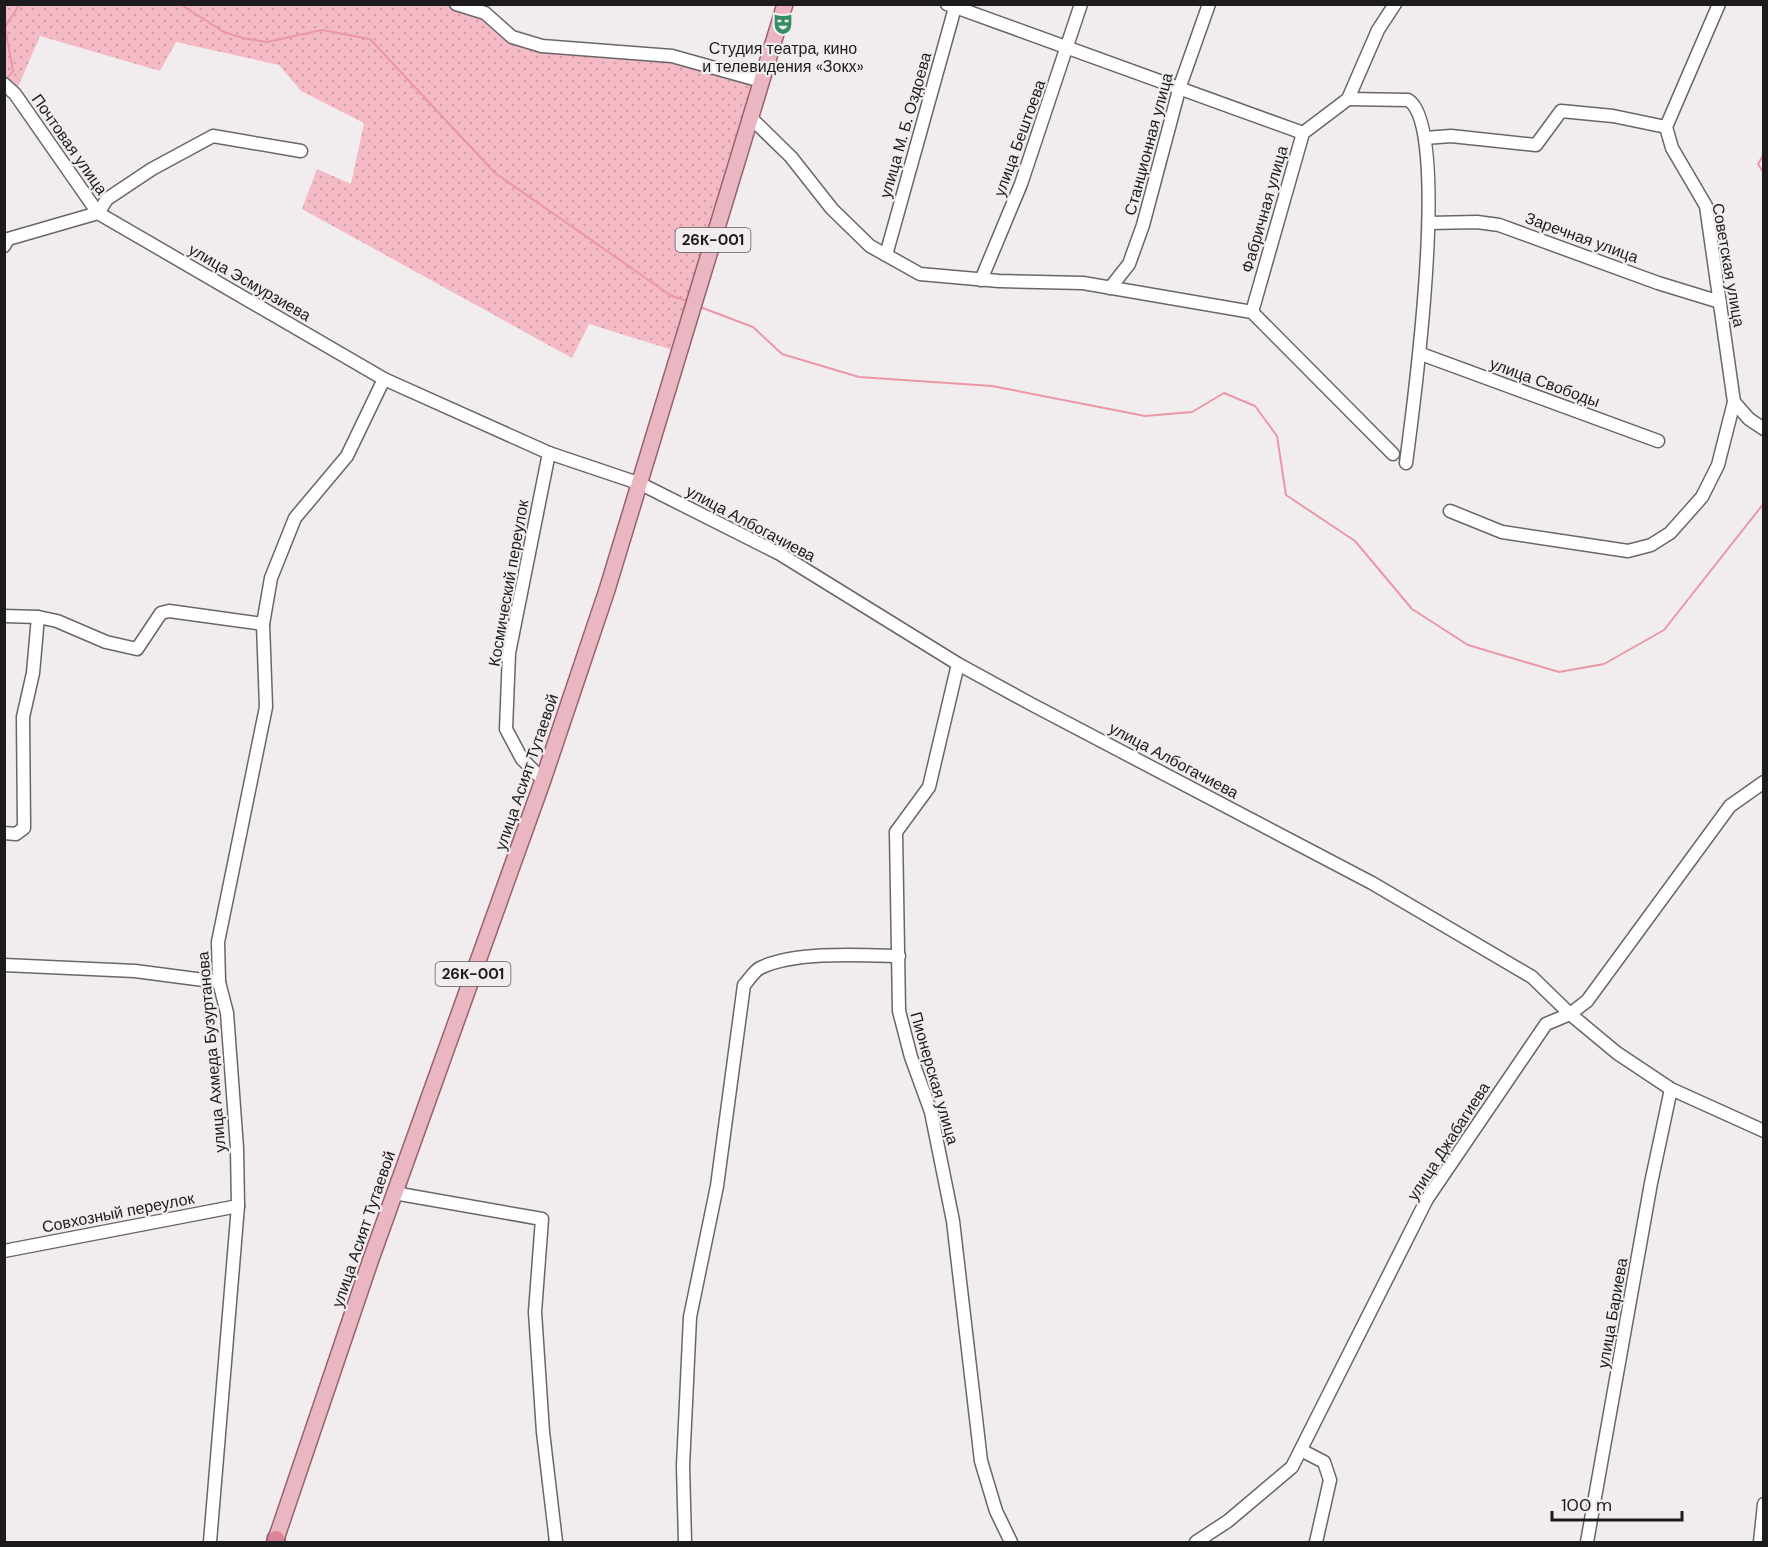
<svg xmlns="http://www.w3.org/2000/svg" width="1768" height="1547" viewBox="0 0 1768 1547" font-family="'DM Sans',sans-serif">
<style>
.grass{fill:url(#grass-dots)}
.lines{fill:none;stroke-linecap:round;stroke-linejoin:round}
.stream{stroke:#eb97a8;stroke-width:2}
.minor-casing{stroke:#6a6667;stroke-width:15}
.major-casing{stroke:#98616c;stroke-width:18}
.highway-casing{stroke:#98616c;stroke-width:20}
.minor{stroke:#fff;stroke-width:12}
.major{stroke:#e9b6c1;stroke-width:15}
.highway{stroke:#db8698;stroke-width:16}
.labels{text-anchor:middle;stroke-width:4.5;stroke-linejoin:round;paint-order:stroke}
.shield{fill:#f1edee;stroke:#5d5a5a;stroke-width:1.5}
.shield-label{font-size:15px;font-weight:bold;fill:#1d1b1b}
.poi-label{font-size:16px;fill:#1d1b1b;stroke:#f1edee}
.street-label{font-size:16px;fill:#1d1b1b;stroke:#f1edee}
</style>
<defs>
<pattern id="grass-dots" width="8" height="8" patternUnits="userSpaceOnUse" patternTransform="scale(1.5)"><rect width="8" height="8" fill="#f4bac5"/><path d="M2 2h.1M6 6h.1" fill="none" stroke="#d19fa9" stroke-width="1.8" stroke-linecap="round"/></pattern>
</defs>
<rect width="100%" height="100%" fill="#f1edee"/>
<polygon class="grass" points="4,5 456,5 485,13 512,37 672,56 761,81 679,352 589,324 572,358 302,209 317,169 351,184 364,123 301,91 279,65 176,42 160,71 40,36 15,94 5,84"/>
<g class="lines">
<g class="stream">
<polyline points="180,4 224,32 243,38 267,42 322,30 370,39 495,173 670,295 689,302"/>
<polyline points="6,80 13,71 5,27 20,4"/>
<polyline points="1764,154 1758,164 1764,173"/>
<polyline points="700,307 753,327 782,354 859,377 992,386 1145,416 1192,412 1224,393 1255,406 1277,436 1286,495 1355,541 1412,609 1468,645 1559,672 1604,664 1664,630 1764,503"/>
</g>
<defs>
<g id="minor">
<polyline points="456,4 485,13 512,37 542,46 672,56 761,81"/>
<polyline points="947,4 1303,133"/>
<polyline points="1719,4 1666,127 1672,148 1706,206 1734,402 1749,419 1764,429"/>
<polyline points="4,84 15,94 98,213 384,379 549,453 641,484 780,554 958,664 1031,704 1372,883 1532,977 1570,1014 1617,1053 1671,1089 1764,1131"/>
<path d="M1348,99L1408,100C1452,125 1413,410 1406,463"/>
<polyline points="750,117 791,157 832,209 870,246 920,274 999,281 1083,283 1252,312 1393,454"/>
<polyline points="1425,138 1451,136 1536,145 1561,111 1613,116 1666,127"/>
<polyline points="98,213 107,199 152,169 213,136 301,151"/>
<polyline points="1429,223 1477,222 1499,225 1658,283 1720,302"/>
<polyline points="4,246 8,239 98,213"/>
<polyline points="886,255 956,4"/>
<polyline points="981,280 1021,184 1081,4"/>
<polyline points="1110,288 1129,264 1143,225 1180,86 1209,4"/>
<polyline points="1252,312 1303,133 1348,99 1378,30 1395,4"/>
<polyline points="1421,354 1658,441"/>
<polyline points="1450,511 1502,532 1628,551 1651,545 1670,533 1702,497 1718,465 1734,402"/>
<polyline points="4,616 38,617 57,621 106,642 137,649 161,613 169,611 263,624"/>
<polyline points="958,664 929,787 896,832 899,1011 911,1057 931,1112 953,1221 981,1461 996,1511 1011,1542"/>
<polyline points="543,780 522,759 506,729 509,653 549,453"/>
<polyline points="4,833 16,834 24,828 23,717 33,673 38,617"/>
<polyline points="4,965 135,971 219,982"/>
<polyline points="394,1193 542,1219 535,1312 543,1432 556,1542"/>
<polyline points="4,1251 238,1206"/>
<polyline points="1301,1450 1324,1462 1330,1480 1316,1542"/>
<polyline points="210,1542 238,1206 237,1148 227,1013 219,982 218,942 266,707 263,624 271,578 295,518 347,456 384,379"/>
<path d="M685,1542L683,1466L690,1317L717,1186L744,985C749,980 754,971 760,968C795,951 861,955 899,956"/>
<polyline points="1196,1542 1228,1521 1292,1467 1427,1199 1546,1024 1570,1014 1587,1001 1730,806 1764,782"/>
<polyline points="1587,1542 1651,1183 1671,1089"/>
<polyline points="1760,1542 1764,1504"/>
</g>
<polyline id="major" points="275,1542 371,1259 543,780 607,590 785,4"/>
<polyline id="highway" points="276,1542 276,1539"/>
</defs>
<use href="#minor" class="minor-casing"/>
<use href="#major" class="major-casing"/>
<use href="#highway" class="highway-casing"/>
<use href="#minor" class="minor"/>
<use href="#major" class="major"/>
<use href="#highway" class="highway"/>
</g>
<defs>
<symbol id="theatre-bare" viewBox="-9 -9 18 18"><path d="M-5-5.5Q0-4 5-5.5V0Q5 5 0 6Q-5 5-5 0ZM-3.3-2.5H-1v1.5H-3.3ZM1-2.5H3.3v1.5H1ZM-2.8 1Q0 5.5 2.8 1Z" fill="#338e64" stroke="#f1edee" stroke-width="2.5" paint-order="stroke"/></symbol>
</defs>
<g fill-rule="evenodd">
<use href="#theatre-bare" x="768" y="9" width="30" height="30"/>
</g>
<g class="labels">
<g class="shield">
<rect x="675.5" y="228" width="75" height="24" rx="4.5"/>
<rect x="435.5" y="962" width="75" height="24" rx="4.5"/>
</g>
<g class="shield-label">
<text x="713" y="245">26К-001</text>
<text x="473" y="979">26К-001</text>
</g>
<g class="poi-label">
<text x="783" y="54">Студия театра, кино<tspan x="783" dy="18">и телевидения «Зокх»</tspan></text>
</g>
<g class="street-label">
<text transform="translate(905 125) rotate(-74)" y="6">улица М. Б. Оздоева</text>
<text transform="translate(1019 138) rotate(-70)" y="6">улица Бештоева</text>
<text transform="translate(70 144) rotate(55)" y="6">Почтовая улица</text>
<text transform="translate(1148 144) rotate(-75)" y="6">Станционная улица</text>
<text transform="translate(1264 209) rotate(-74)" y="6">Фабричная улица</text>
<text transform="translate(1582 237) rotate(20)" y="6">Заречная улица</text>
<text transform="translate(1729 265) rotate(80)" y="6">Советская улица</text>
<text transform="translate(250 282) rotate(30)" y="6">улица Эсмурзиева</text>
<text transform="translate(1545 382) rotate(20)" y="6">улица Свободы</text>
<text transform="translate(751 523) rotate(28)" y="6">улица Албогачиева</text>
<text transform="translate(508 583) rotate(-80)" y="6">Космический переулок</text>
<text transform="translate(1174 760) rotate(28)" y="6">улица Албогачиева</text>
<text transform="translate(526 772) rotate(-71)" y="6">улица Асият Тутаевой</text>
<text transform="translate(211 1052) rotate(-95)" y="6">улица Ахмеда Бузуртанова</text>
<text transform="translate(935 1078) rotate(74)" y="6">Пионерская улица</text>
<text transform="translate(1448 1141) rotate(-57)" y="6">улица Джабагиева</text>
<text transform="translate(118 1212) rotate(-11)" y="6">Совхозный переулок</text>
<text transform="translate(363 1229) rotate(-71)" y="6">улица Асият Тутаевой</text>
<text transform="translate(1612 1313) rotate(-80)" y="6">улица Бариева</text>
</g>
</g>
<rect width="1768" height="1547" fill="none" stroke="#1d1b1b" stroke-width="12"/>
<path d="M1552 1511v9h130v-9" fill="none" stroke="#1d1b1b" stroke-width="3"/>
<text x="1561" y="1511" font-size="18" fill="#1d1b1b" stroke="#f1edee" stroke-width="4.5" paint-order="stroke">100 m</text>
</svg>
